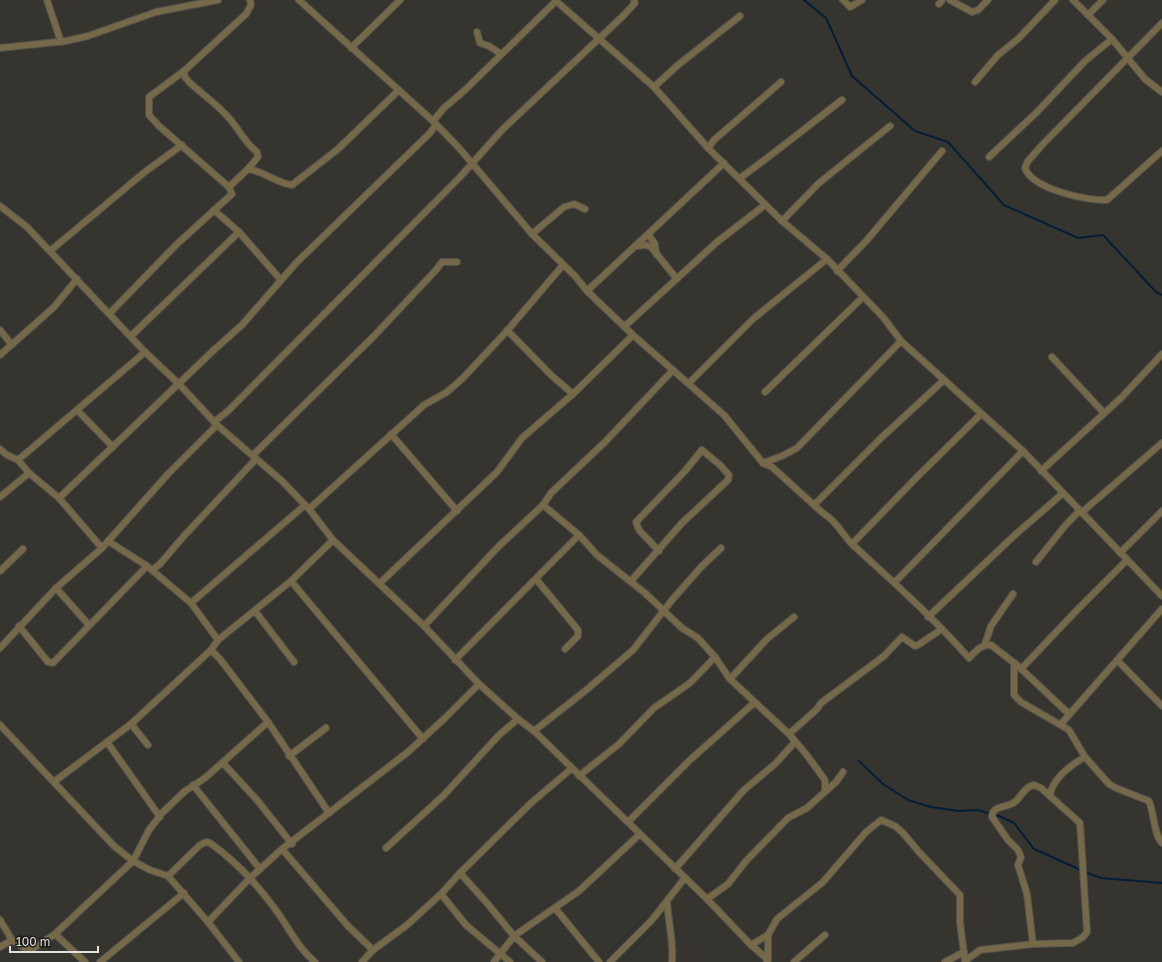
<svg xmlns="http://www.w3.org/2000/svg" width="1162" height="962" viewBox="0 0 1162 962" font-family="'Golos Text',sans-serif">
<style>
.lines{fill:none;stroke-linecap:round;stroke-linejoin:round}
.stream{stroke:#021e3a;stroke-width:2}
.minor-casing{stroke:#51504b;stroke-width:8}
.minor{stroke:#75694a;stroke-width:6}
</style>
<rect width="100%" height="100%" fill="#36342f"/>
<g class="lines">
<g class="stream">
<polyline points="804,0 826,18 852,76 915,131 948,142 1004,205 1078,238 1103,235 1156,292 1162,295"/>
<polyline points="859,761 883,784 908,800 931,807 959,811 977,810 999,816 1014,823 1034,849 1083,871 1101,878 1162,883"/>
</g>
<defs>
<g id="minor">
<polyline points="47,0 61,42"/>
<path d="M299,0L433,121L460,149L532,234L575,276L587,291L633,335L724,415L763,463L772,467L824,514C838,522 842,535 853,545C893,582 933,617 969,658C976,651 981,644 991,645L1017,665L1069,714"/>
<polyline points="555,0 654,87 708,148 782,221 827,259 883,317 901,341 1023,451 1162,596"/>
<polyline points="843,0 850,7 862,0"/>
<polyline points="950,0 972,12 978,10 988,0"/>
<polyline points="1073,0 1112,39 1145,79 1162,92"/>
<polyline points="939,4 942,0"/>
<polyline points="1088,15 1103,0"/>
<path d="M1162,23L1043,144L1028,161L1025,168C1032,189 1087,201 1107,200L1162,151"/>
<polyline points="477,32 480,43 489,46 501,54"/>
<polyline points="0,48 66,41 88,36 156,12 218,0"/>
<polyline points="351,48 400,0"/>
<polyline points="975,82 998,55 1019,38 1055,0"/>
<polyline points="654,87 678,65 740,16"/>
<polyline points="433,121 444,108 465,90 556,1"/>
<polyline points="708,148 714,140 781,82"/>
<polyline points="989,157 1037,112 1085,61 1112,39"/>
<path d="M248,169C264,171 276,183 292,185L338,149L399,90"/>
<path d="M740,178C775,153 808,126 842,100"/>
<path d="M229,187L248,169L258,157L257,152C244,142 239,129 229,118C217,104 202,94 189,82L185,77L184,71L246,14L251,5L250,0"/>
<polyline points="0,206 27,227 145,352 179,384 217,425 282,481 309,509 333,540 424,626 479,684 518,719 534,731 707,899 751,945 766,958 767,962"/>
<polyline points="214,210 239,232 281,280"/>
<polyline points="782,221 819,183 890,126"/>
<polyline points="532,234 564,207 574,204 585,209"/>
<polyline points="648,234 655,244 656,254"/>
<polyline points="637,246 646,245 651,247 677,279"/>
<polyline points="50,251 146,171 182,145"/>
<polyline points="837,271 867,240 942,151"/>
<polyline points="587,291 724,163"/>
<polyline points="110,313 176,245 232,194 229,187 159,126 149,115 149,97 184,71"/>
<polyline points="625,326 717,242 765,205"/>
<polyline points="0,330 12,345"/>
<polyline points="507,330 552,376 573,394"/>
<polyline points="131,336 239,232"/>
<polyline points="0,355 54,307 77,279"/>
<polyline points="1052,357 1104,413"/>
<polyline points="689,383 753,319 827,259"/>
<polyline points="765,392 863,297"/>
<polyline points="78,411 113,447"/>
<polyline points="214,422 228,411 460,177 502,130 623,16 635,3 634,0"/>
<polyline points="391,434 457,511"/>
<polyline points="0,449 7,455 18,460 29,473 59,498 102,548"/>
<polyline points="253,455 374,336 436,270 442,262 457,262"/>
<polyline points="18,460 145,352"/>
<polyline points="763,463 782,456 797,448 901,341"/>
<polyline points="1041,471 1122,397 1162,354"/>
<polyline points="0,497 29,473"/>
<polyline points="59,498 215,349 242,325 296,263 429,134 436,125"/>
<polyline points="815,504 881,438 944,380"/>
<polyline points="543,505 579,535 597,555 645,593 682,628 698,638 715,657 730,679 789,734 806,754 825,780 825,790"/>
<polyline points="309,509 424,405 447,392 463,378 506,332 563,265"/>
<polyline points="1081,513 1162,443"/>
<polyline points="108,541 147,566 191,603 218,640"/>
<polyline points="852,544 916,478 981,414"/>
<polyline points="1120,553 1162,511"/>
<polyline points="1036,562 1064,527 1079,511"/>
<polyline points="152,570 160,564 183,537 256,459"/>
<polyline points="0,571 23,549"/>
<polyline points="536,579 578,630 578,636 565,649"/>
<polyline points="291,581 423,739"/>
<polyline points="631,581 682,523 728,480 729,475 720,465 702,450 685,471 636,522 639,530 659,551"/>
<polyline points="895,582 1023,451"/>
<polyline points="380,583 497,472 522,438 573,394 633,335"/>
<polyline points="56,588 89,625"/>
<polyline points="191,603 305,505"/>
<polyline points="255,611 294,662"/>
<polyline points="928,617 1016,534 1062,494"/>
<polyline points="19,626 48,662 53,663 147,566"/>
<polyline points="424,626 498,547 543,505 551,493 605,442 673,370"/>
<polyline points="985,644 991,626 1013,594"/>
<polyline points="0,648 56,588 102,548 168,474 217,425"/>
<polyline points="211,650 220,659 268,722 329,813"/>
<polyline points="455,660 579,535"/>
<polyline points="1117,660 1162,706"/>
<path d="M1014,663V695L1021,702L1069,730L1085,757L1109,784L1116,788L1149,801C1154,813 1154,835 1162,843"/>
<polyline points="1021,669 1078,609 1127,560"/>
<polyline points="730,679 767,639 794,617"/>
<polyline points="131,724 148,745"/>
<polyline points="1061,724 1162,609"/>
<polyline points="0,725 114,846 133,861 150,870 168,876 208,922 239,962"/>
<polyline points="534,731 585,691 633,650 672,600 701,567 721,548"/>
<polyline points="789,734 817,709 821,703 884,656 902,637 915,646 918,645 942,629"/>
<polyline points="107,742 160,817"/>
<polyline points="289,756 326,728"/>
<polyline points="223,763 257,800 292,844"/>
<polyline points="579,776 619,744 654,708 690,683 715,657"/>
<polyline points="55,781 131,724 211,650 218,640 291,581 333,540"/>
<polyline points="193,785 260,869"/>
<path d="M1050,796C1052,779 1071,765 1085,757"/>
<polyline points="628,822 690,760 754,703"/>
<polyline points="386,848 444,795 499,735 518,719"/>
<polyline points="282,849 348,926 373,950"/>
<polyline points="675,869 744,790 775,764 795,742"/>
<polyline points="460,873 487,903 514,936 542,962"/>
<path d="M168,876L200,845L206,842L210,843C237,862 259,886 278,913C290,930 299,949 315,962"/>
<polyline points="441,894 466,925 510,962"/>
<polyline points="707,899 728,884 746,861 788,818 807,808 836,782 843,772"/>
<path d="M667,901C668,922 674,941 672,962"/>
<polyline points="555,908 599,962"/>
<polyline points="0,920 12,940 24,948 34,948 55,934 133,861 149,830 162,813 185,791 205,778 268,722"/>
<polyline points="208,922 250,878 282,849 408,752 445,718 479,684"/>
<polyline points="55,934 85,962"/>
<polyline points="768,935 768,960"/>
<polyline points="751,945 768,935 777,919 823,882 866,832 881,820 895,826 903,833 919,852 960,895 960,922 965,962"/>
<polyline points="0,947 12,940"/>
<path d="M965,961L980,950L1033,944L1073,943L1083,937L1087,932L1080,823L1041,788L1034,785C1025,786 1021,797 1015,802C1007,808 992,805 992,817L1008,840L1018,850L1021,857L1018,865L1027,894L1033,944"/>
<polyline points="100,962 184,893"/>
<polyline points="362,962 373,950 407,925 441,894 460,873 531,803 571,769"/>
<polyline points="494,962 514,936 579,891 640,834"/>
<polyline points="610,962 652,920 684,879"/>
<polyline points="794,962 825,935"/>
<polyline points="945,962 964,952"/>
</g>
</defs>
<use href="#minor" class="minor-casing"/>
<use href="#minor" class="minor"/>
</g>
<path d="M10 946v6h88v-6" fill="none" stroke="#e1e0dd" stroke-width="2"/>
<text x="16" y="946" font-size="12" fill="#e1e0dd" stroke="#1c1c19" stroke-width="3" paint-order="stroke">100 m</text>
</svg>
